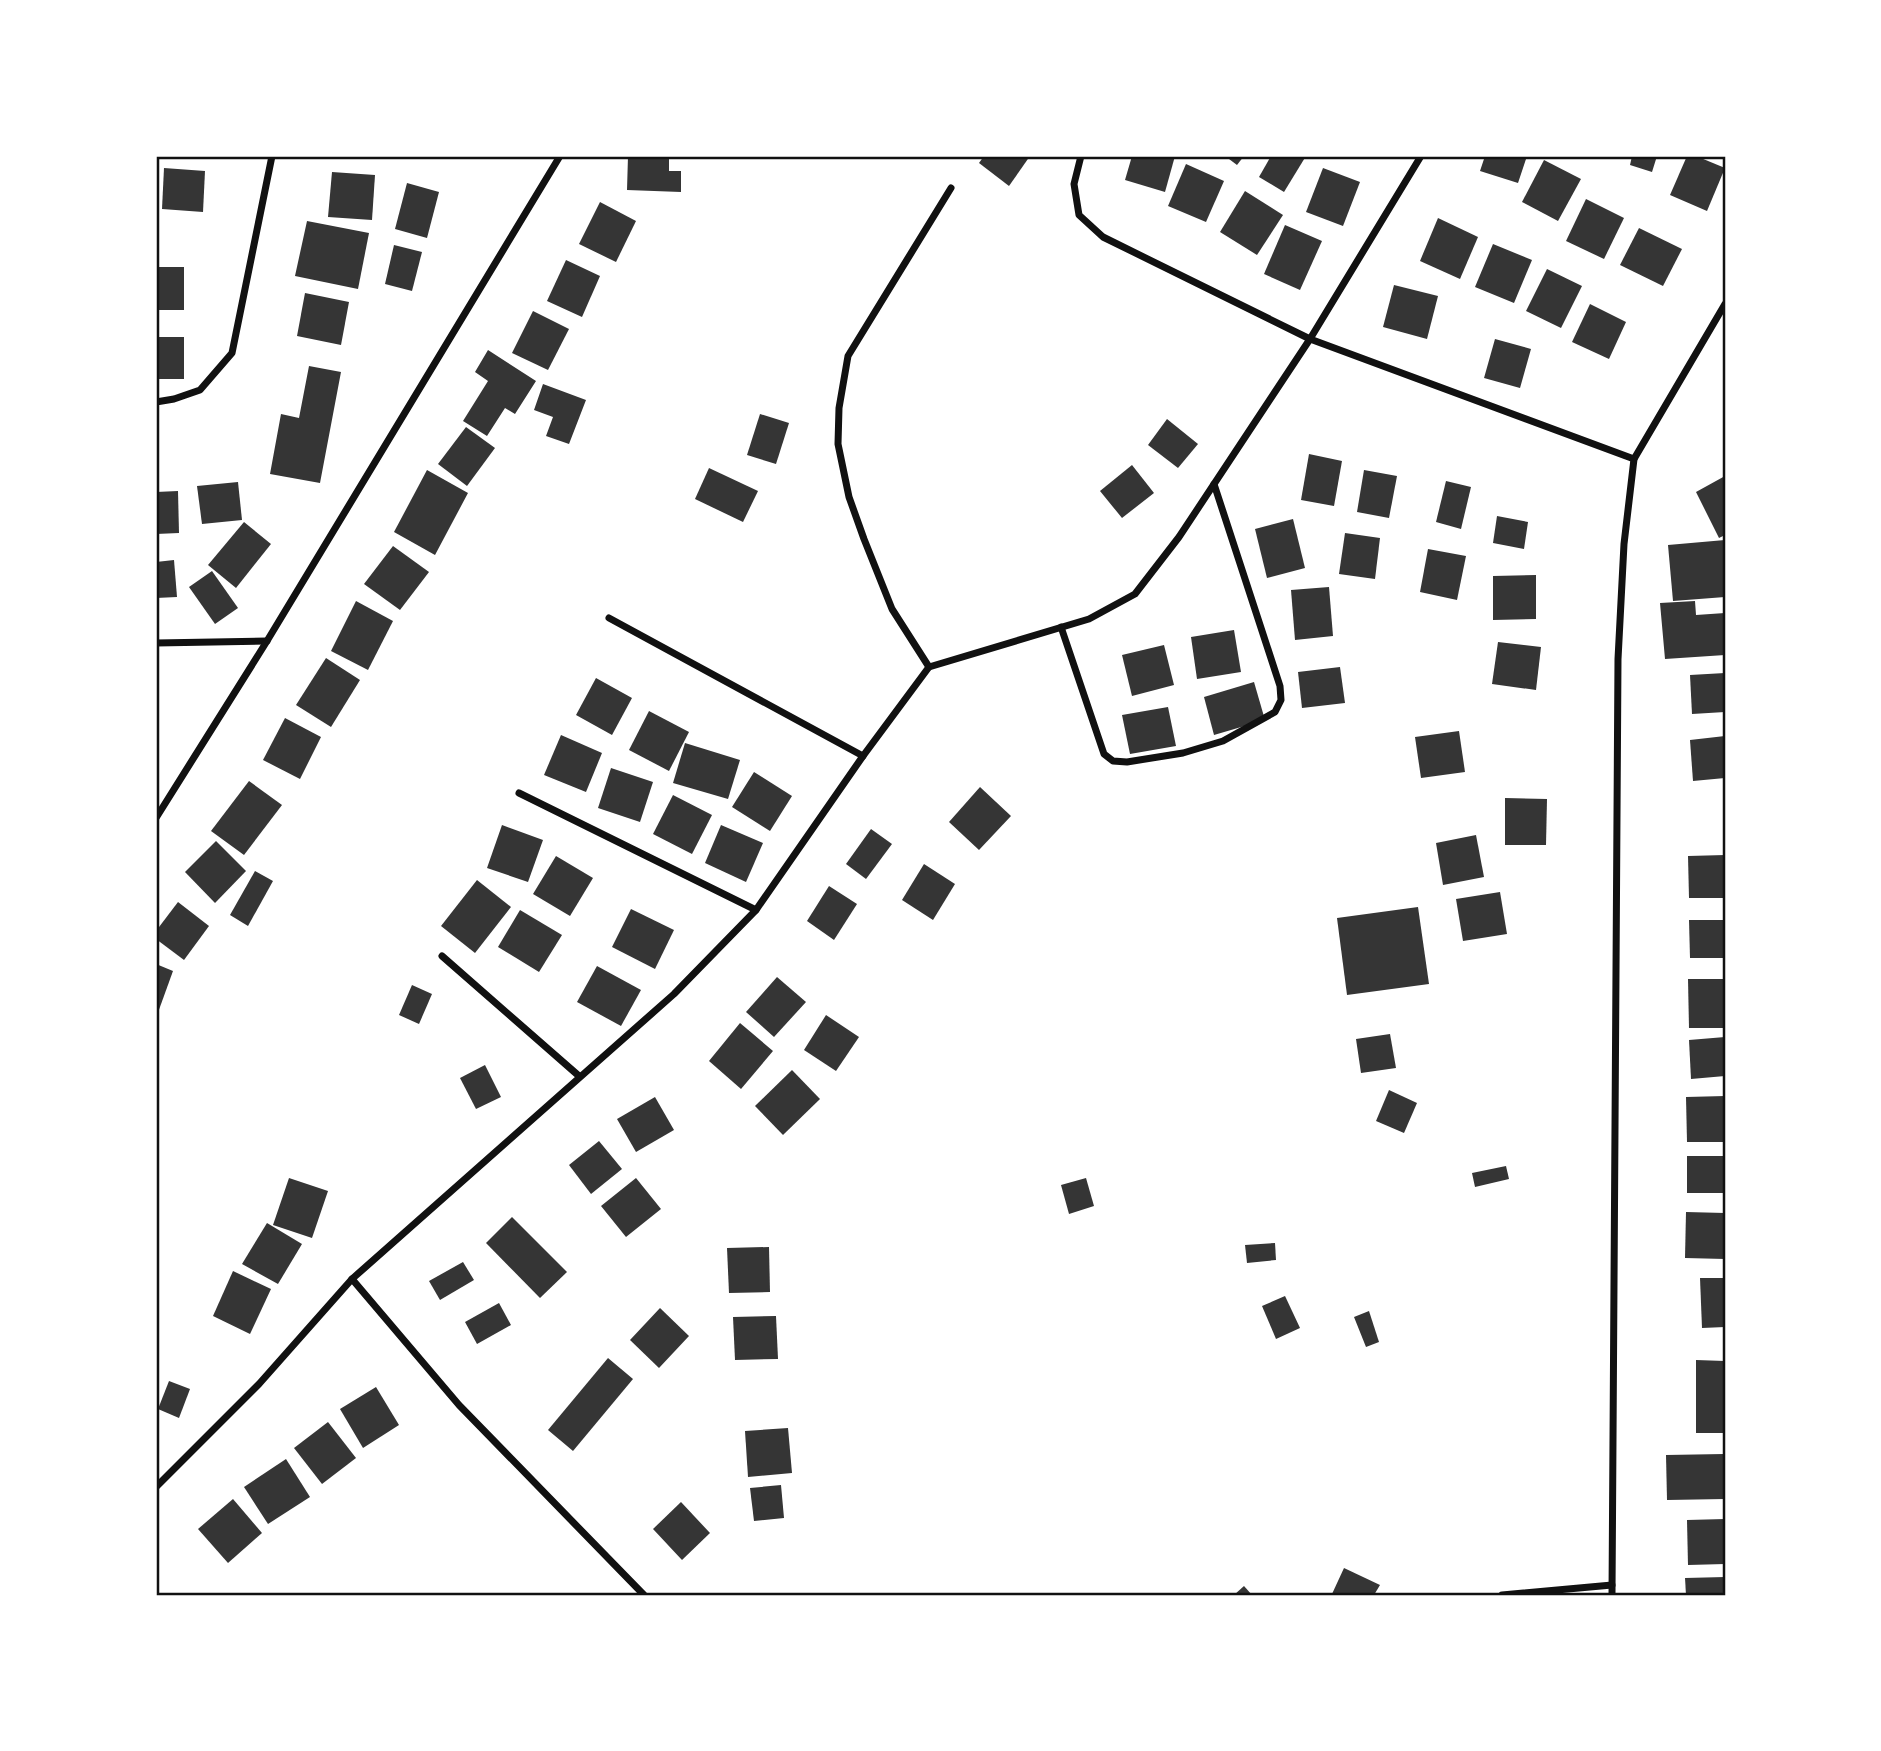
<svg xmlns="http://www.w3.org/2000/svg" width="1881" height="1751" viewBox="0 0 1881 1751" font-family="'Noto Sans',sans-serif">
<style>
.building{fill:#353535}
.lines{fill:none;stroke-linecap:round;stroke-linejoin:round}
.minor{stroke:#111;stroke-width:7}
.neatline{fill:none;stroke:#111;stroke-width:2.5}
</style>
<rect width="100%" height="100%" fill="#fff"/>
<g class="building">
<polygon points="628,156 669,156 669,171 681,171 681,192 627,190"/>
<polygon points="984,156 1030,156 1009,186 979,163"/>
<polygon points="1132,156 1175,156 1165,192 1125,180"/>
<polygon points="1225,156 1244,156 1237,165"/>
<polygon points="1271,156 1306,156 1284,192 1259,177"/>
<polygon points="1485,156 1527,156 1518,183 1480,171"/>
<polygon points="1632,156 1657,156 1652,172 1630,165"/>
<polygon points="1687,156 1696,156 1725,168 1707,211 1670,195"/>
<polygon points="1544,160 1581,179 1558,221 1522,202"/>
<polygon points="1186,164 1224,181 1206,222 1168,206"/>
<polygon points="164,168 205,171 203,212 162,209"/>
<polygon points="1323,168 1360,182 1343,226 1306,212"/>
<polygon points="332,172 375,175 372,220 328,217"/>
<polygon points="407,183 439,192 427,238 395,229"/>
<polygon points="1245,191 1283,215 1257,255 1220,232"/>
<polygon points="1586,199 1624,218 1604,259 1566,241"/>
<polygon points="600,202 636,221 616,262 579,244"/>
<polygon points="1438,218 1478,237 1460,279 1420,261"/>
<polygon points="307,221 369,233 358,289 295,276"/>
<polygon points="1285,225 1322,241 1300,290 1264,274"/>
<polygon points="1639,228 1682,249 1663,286 1620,265"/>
<polygon points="1493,244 1532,260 1514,303 1475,287"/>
<polygon points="394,245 422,252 412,291 385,284"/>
<polygon points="566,260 600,276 582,317 547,301"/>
<rect x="156" y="267" width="28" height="43"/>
<polygon points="1547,269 1582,286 1561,328 1526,311"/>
<polygon points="1394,285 1438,296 1427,339 1383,327"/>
<polygon points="305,293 349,302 341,345 297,336"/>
<polygon points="1590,304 1626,322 1609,359 1572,342"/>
<polygon points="533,311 569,329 548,370 512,353"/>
<rect x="156" y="337" width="28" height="42"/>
<polygon points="1495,339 1531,349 1520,388 1484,378"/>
<polygon points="488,350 536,381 515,414 505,408 487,436 463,421 488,381 475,372"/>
<polygon points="309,366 341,372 320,483 270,474 281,414 299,418"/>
<polygon points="543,384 586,400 569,444 546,436 553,417 534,410"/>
<polygon points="760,414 789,423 776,464 747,455"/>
<polygon points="1167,419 1198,444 1178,468 1148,445"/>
<polygon points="466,427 495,448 467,486 438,464"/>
<polygon points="1309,454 1342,461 1334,506 1301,500"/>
<polygon points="1132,465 1154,493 1122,518 1100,491"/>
<polygon points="709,468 758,491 743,522 695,499"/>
<polygon points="427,470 468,493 435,555 394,532"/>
<polygon points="1364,470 1397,476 1389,518 1357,512"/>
<polygon points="1725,476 1725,535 1719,538 1696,492"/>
<polygon points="1446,481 1471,487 1461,529 1436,522"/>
<polygon points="238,482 242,520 202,524 197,486"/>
<polygon points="178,491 179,533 156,534 156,492"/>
<polygon points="1497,516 1528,522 1524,549 1493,543"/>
<polygon points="1293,519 1305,568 1267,578 1255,529"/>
<polygon points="244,522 271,544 236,588 208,565"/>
<polygon points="1345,533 1380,538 1375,579 1339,574"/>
<polygon points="1725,540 1725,597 1673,601 1668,545"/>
<polygon points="393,546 429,572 400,610 364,584"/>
<polygon points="1428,549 1466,556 1457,600 1420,592"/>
<polygon points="174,560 177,597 156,598 156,562"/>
<polygon points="212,571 238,608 215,624 189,587"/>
<polygon points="1536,575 1536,619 1493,620 1493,576"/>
<polygon points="1329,587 1333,636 1295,640 1291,590"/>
<polygon points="356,601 393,621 368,670 331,651"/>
<polygon points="1695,601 1696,615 1725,613 1725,655 1665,659 1660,603"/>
<polygon points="1234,630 1241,672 1197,679 1191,637"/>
<polygon points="1498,642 1541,647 1536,690 1492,684"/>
<polygon points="1164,645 1174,685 1132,696 1122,655"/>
<polygon points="326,658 360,680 331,727 296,705"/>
<polygon points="1340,667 1345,703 1302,708 1298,672"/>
<polygon points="1725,673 1725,712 1692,714 1690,675"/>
<polygon points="596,678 632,698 612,735 576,715"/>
<polygon points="1254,682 1265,720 1214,735 1204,697"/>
<polygon points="1168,707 1176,746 1130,754 1122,715"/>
<polygon points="649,711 689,732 669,771 629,750"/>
<polygon points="285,718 321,737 300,779 263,760"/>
<polygon points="1459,731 1465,772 1421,778 1415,737"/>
<polygon points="561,735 602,753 586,792 544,775"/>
<polygon points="1725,736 1725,778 1693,781 1690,740"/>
<polygon points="685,743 740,760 728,799 673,783"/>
<polygon points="611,768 653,782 640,822 598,808"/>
<polygon points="754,772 792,796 770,831 732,807"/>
<polygon points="249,781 282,805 244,855 211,831"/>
<polygon points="980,787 1011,816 979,850 949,822"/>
<polygon points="673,795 712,815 692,854 653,834"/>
<polygon points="1505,798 1547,799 1546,845 1505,845"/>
<polygon points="502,825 543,840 528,882 487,868"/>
<polygon points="721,825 763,843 746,882 705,863"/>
<polygon points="871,829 892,844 866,879 846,864"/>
<polygon points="1476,835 1484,877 1443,885 1436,843"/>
<polygon points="216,841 246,871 215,903 185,872"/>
<polygon points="1725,855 1725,898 1689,898 1688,856"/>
<polygon points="556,856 593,878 570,916 533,894"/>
<polygon points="924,864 955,884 933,920 902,900"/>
<polygon points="255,871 273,881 248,926 230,915"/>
<polygon points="477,880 511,907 475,953 441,926"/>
<polygon points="829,886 857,904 834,940 807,921"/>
<polygon points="1500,892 1507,934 1463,941 1456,899"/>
<polygon points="178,902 209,926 184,960 156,939 156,931"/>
<polygon points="1418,907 1429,984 1347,995 1337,918"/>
<polygon points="631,909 674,930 655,969 612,947"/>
<polygon points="520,910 562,935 539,972 498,947"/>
<polygon points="1689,920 1725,920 1725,958 1690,958"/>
<polygon points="156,964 173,971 156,1018"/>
<polygon points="597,966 641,990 621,1026 577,1002"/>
<polygon points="777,977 806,1002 774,1037 746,1012"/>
<polygon points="1688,979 1725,979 1725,1028 1689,1028"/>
<polygon points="412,985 432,994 419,1024 399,1015"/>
<polygon points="826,1015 859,1037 836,1071 804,1050"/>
<polygon points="740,1023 773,1051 741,1089 709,1061"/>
<polygon points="1390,1034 1396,1068 1361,1073 1356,1039"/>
<polygon points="1725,1037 1725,1076 1691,1079 1689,1040"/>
<polygon points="485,1065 501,1097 476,1109 460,1078"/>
<polygon points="792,1070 820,1099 783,1135 755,1106"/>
<polygon points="1389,1090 1417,1103 1404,1133 1376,1121"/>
<polygon points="1725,1096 1725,1142 1687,1142 1686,1097"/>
<polygon points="655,1097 674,1130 636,1152 617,1119"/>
<polygon points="599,1141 622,1169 591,1194 569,1165"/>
<rect x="1687" y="1156" width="38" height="37"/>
<polygon points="1506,1166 1509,1179 1475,1187 1472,1173"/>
<polygon points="289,1178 328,1191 312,1238 273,1225"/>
<polygon points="636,1178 661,1209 626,1237 601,1206"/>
<polygon points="1086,1178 1094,1206 1069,1214 1061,1185"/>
<polygon points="1686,1212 1725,1213 1725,1259 1685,1258"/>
<polygon points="512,1217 567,1272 540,1298 486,1243"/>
<polygon points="267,1223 302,1244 278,1284 242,1264"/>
<polygon points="1275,1243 1276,1260 1247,1263 1245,1245"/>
<polygon points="769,1247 770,1292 729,1293 727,1248"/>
<polygon points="463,1262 474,1280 440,1300 429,1281"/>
<polygon points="233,1271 271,1289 250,1334 213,1316"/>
<polygon points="1700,1278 1725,1278 1725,1327 1702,1328"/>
<polygon points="1285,1296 1300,1328 1276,1339 1262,1306"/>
<polygon points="499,1303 511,1325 477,1344 465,1322"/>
<polygon points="660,1308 689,1336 659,1368 630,1340"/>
<polygon points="1369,1311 1379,1342 1366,1347 1354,1317"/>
<polygon points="776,1316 778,1359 735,1360 733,1317"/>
<polygon points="608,1358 633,1379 573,1451 548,1430"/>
<polygon points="1696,1360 1725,1361 1725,1433 1696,1433"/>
<polygon points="169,1381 190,1389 179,1418 158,1409"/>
<polygon points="376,1387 399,1425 363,1448 340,1409"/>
<polygon points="328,1422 356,1458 322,1484 294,1448"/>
<polygon points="788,1428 792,1473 748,1477 745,1431"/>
<polygon points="1724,1454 1725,1499 1667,1500 1666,1455"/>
<polygon points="286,1459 310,1497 268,1524 244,1487"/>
<polygon points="781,1485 784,1518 754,1521 750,1488"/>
<polygon points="233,1499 262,1533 228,1563 198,1529"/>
<polygon points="681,1502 710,1533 682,1560 653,1529"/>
<polygon points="1725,1519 1725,1564 1688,1565 1687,1520"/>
<polygon points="1344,1568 1380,1585 1374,1595 1332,1594"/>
<polygon points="1725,1577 1725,1595 1686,1595 1685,1578"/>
<polygon points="1244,1586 1252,1595 1234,1595"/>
</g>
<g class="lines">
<g class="minor">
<polyline points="1081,156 1074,184 1079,215 1103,237 1310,339 1634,459"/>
<polyline points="156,402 174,399 200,390 232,353 272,156"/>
<polyline points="609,618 863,756"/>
<polyline points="1061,627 1104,754 1113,761 1127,762 1183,753 1223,741 1275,712 1281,700 1280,686 1214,484"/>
<polyline points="156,643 267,641"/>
<polyline points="929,667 892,609 864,539 849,497 838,444 839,408 848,356 951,188"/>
<polyline points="519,793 756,910"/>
<polyline points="156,818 267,641 560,156"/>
<polyline points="442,956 579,1076"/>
<polyline points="352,1279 459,1405 644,1595"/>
<polyline points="156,1487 259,1384 352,1279 674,994 756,910 863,756 929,667 1089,619 1135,594 1179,537 1310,339 1421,156"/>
<polyline points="1502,1595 1612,1585"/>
<polyline points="1612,1595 1618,659 1624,544 1634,459 1725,304"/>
</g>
</g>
<rect width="1881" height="1751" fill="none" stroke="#ffffff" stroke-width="315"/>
<rect x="158" y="158" width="1566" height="1436" class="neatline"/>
</svg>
